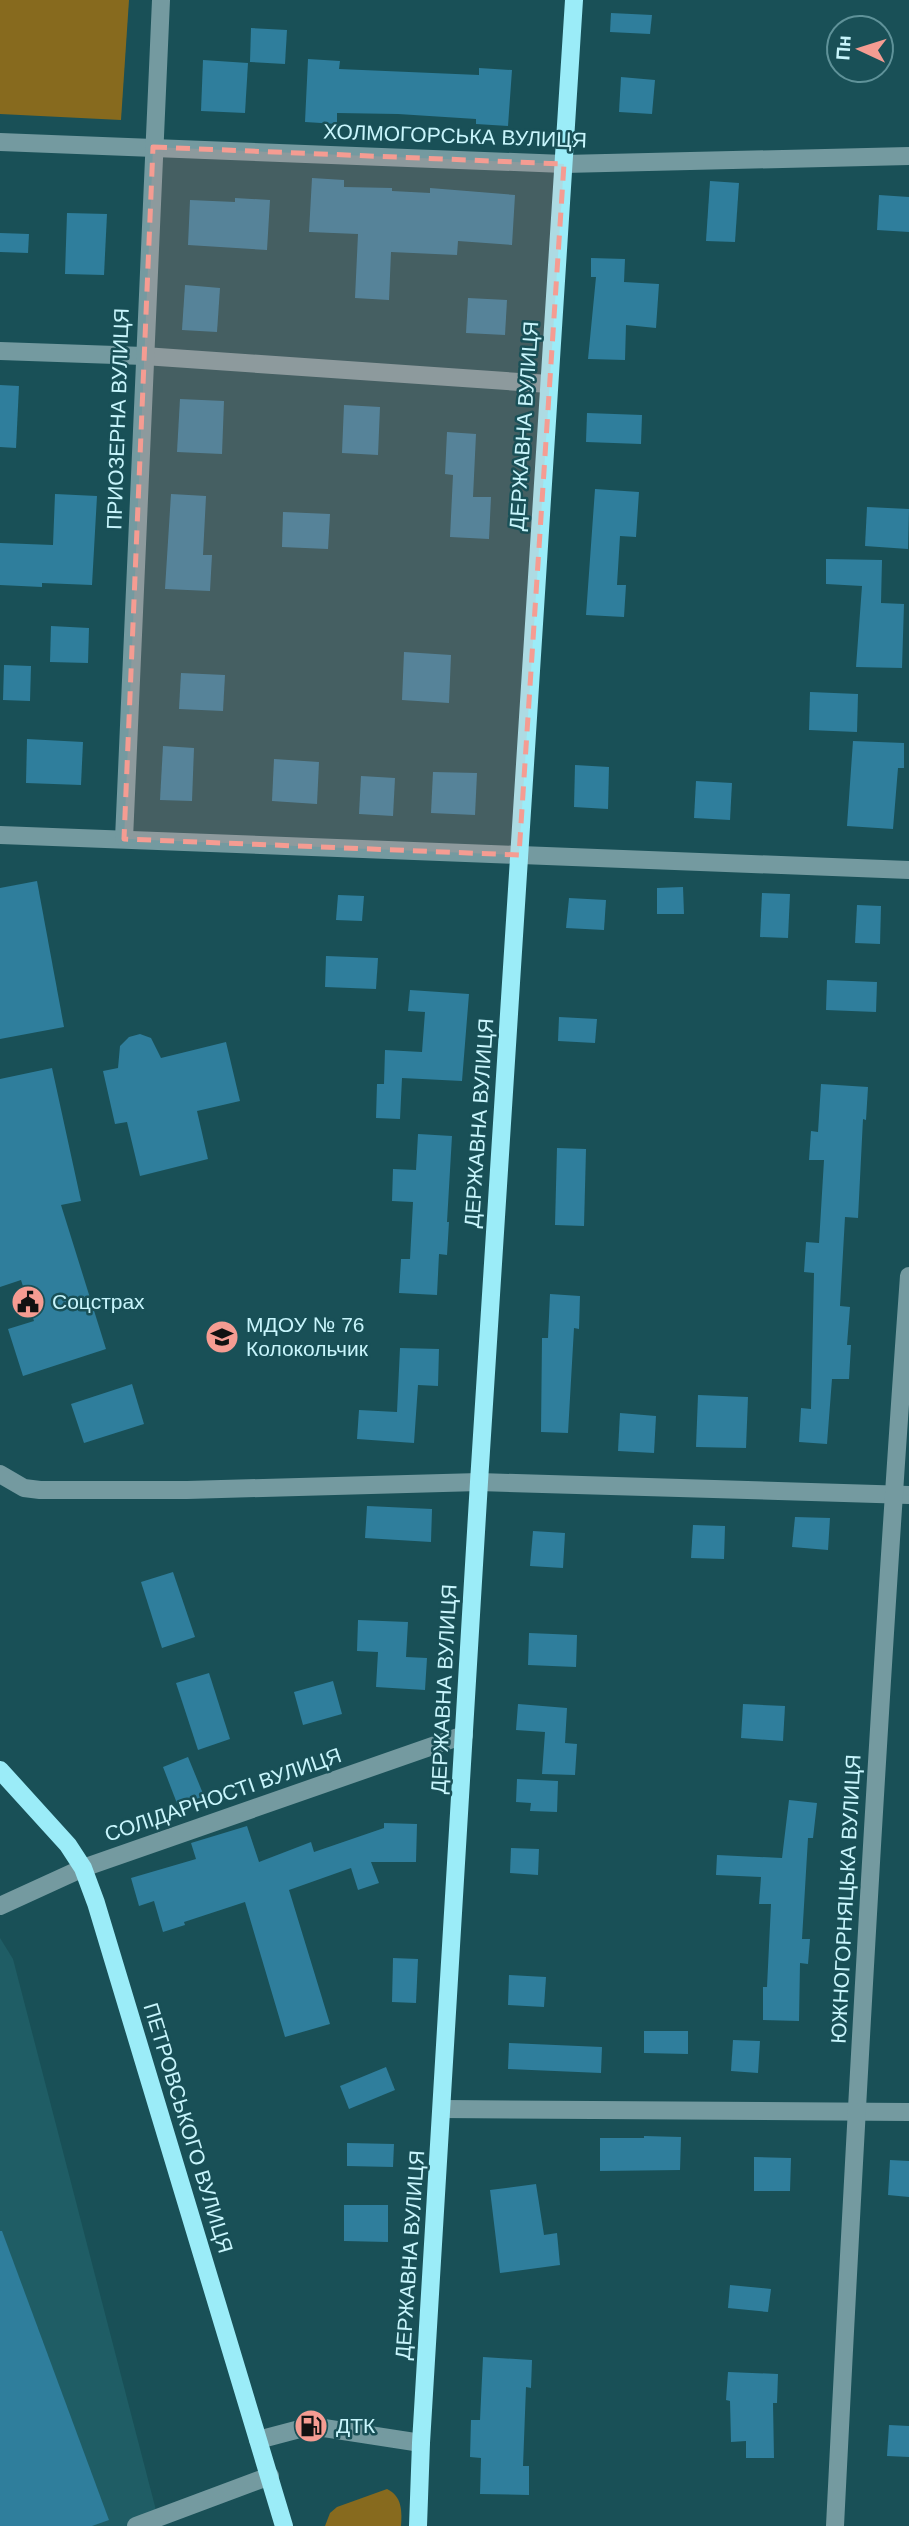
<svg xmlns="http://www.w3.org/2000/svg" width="909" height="2526" viewBox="0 0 909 2526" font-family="Arial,sans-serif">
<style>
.built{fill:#1f5d65}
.green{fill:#876a1e}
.building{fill:#2f7e9c}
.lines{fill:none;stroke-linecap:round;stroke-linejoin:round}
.minor{stroke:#749aa0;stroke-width:18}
.major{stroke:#9becf8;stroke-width:18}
.marked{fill:#f59c92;fill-opacity:0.2;stroke:#f59c92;stroke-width:5;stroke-dasharray:14 9;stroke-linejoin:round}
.labels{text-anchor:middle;stroke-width:5;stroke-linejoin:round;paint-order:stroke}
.street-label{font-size:21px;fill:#c8f5fc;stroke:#195057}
.poi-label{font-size:21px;fill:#c8f5fc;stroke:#195057;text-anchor:start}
</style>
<rect width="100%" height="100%" fill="#195057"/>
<polygon class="built" points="0,1938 13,1959 158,2518 130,2526 0,2526"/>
<g class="green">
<polygon points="0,0 129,0 121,120 0,114"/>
<path d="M387,2489C402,2496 402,2511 401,2526H325L330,2513L337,2507Z"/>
</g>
<g class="building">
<polygon points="611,13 652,15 650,34 610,32"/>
<polygon points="251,28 287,30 285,64 250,62"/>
<polygon points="308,59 340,61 339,69 479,75 479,68 512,70 508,126 476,124 476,119 398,114 337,113 337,124 305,122"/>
<polygon points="203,60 248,63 245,113 201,111"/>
<polygon points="621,77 655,80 652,114 619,112"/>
<polygon points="312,178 344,180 344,187 392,188 392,191 430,193 430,188 515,195 512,245 458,241 457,255 391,252 389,300 355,298 358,234 309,232"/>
<polygon points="710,181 739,183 735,242 706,241"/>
<polygon points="879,195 909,197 909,232 877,230"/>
<polygon points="235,198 270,200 267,250 188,245 190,200 235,202"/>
<polygon points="67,213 107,214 104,275 65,274"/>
<polygon points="0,233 29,234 28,253 0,252"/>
<polygon points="591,258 625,259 624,282 659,284 656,328 626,325 625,360 588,359 596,277 591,277"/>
<polygon points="185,285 220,288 217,332 182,330"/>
<polygon points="468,298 507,300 505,335 466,333"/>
<polygon points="0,385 19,386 16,448 0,447"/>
<polygon points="180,399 224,401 222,454 177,452"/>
<polygon points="344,405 380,407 378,455 342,453"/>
<polygon points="587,413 642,415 641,444 586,442"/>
<polygon points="447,432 476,434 473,497 491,497 489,539 450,537 453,475 445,474"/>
<polygon points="595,489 639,492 636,537 620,536 617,585 626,585 624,617 586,615"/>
<polygon points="55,494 97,496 92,585 42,583 42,587 0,585 0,543 53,545"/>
<polygon points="171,494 206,496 203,555 212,555 210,591 165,589"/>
<polygon points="867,507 909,509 908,549 865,546"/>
<polygon points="283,512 330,514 328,549 282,547"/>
<polygon points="826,559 882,560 881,603 904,604 902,668 856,667 862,586 826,584"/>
<polygon points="51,626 89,628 88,663 50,662"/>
<polygon points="404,652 451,655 449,703 402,700"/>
<polygon points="4,665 31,666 30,701 3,700"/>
<polygon points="181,673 225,675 223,711 179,709"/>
<polygon points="810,692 858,694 857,732 809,730"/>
<polygon points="27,739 83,742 81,785 26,783"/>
<polygon points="853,741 904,743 904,768 898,768 893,829 847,826"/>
<polygon points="163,746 194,748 192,801 160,800"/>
<polygon points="274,759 319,762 317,804 272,801"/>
<polygon points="575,765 609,767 608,809 574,807"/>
<polygon points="433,772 477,773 475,815 431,813"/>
<polygon points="361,776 395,778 393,816 359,814"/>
<polygon points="696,781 732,783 730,820 694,818"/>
<polygon points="37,881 64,1027 0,1039 0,888"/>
<polygon points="683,887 684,914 657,914 657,888"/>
<polygon points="762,893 790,894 788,938 760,937"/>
<polygon points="338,895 364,896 362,921 336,920"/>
<polygon points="569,898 606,900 604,930 566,928"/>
<polygon points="857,905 881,906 880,944 855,943"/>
<polygon points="326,956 378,958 376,989 325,987"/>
<polygon points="827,980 877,982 876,1012 826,1010"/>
<polygon points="410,990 469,994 462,1081 402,1078 400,1119 376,1118 377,1084 384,1084 385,1050 422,1052 425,1012 408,1011"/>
<polygon points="559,1017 597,1019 595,1043 558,1041"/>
<polygon points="140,1034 151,1038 161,1058 226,1042 240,1101 197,1111 208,1159 140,1176 127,1122 115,1124 103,1071 118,1068 120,1046 129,1037"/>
<polygon points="52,1068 81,1201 61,1205 106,1349 23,1376 8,1329 34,1321 21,1280 0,1287 0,1079"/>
<polygon points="821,1084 868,1087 866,1120 863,1119 858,1218 845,1217 840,1306 850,1307 847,1345 851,1345 849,1379 832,1379 827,1444 799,1442 801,1408 811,1409 814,1273 804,1272 806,1242 819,1243 824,1160 809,1160 811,1131 818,1132"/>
<polygon points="418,1134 452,1136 447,1222 449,1222 447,1255 439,1254 437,1295 399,1293 401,1259 410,1259 413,1202 392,1201 393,1169 416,1170"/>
<polygon points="557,1148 586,1149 584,1226 555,1225"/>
<polygon points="550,1294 580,1296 579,1329 574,1328 568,1433 541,1432 542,1338 548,1338"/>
<polygon points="400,1348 439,1349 438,1386 418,1385 414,1443 357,1439 359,1410 397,1412"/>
<polygon points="132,1384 144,1424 84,1443 71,1404"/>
<polygon points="698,1395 748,1397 746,1448 696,1447"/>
<polygon points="620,1413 656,1416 654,1453 618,1451"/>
<polygon points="367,1506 432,1509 431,1542 365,1538"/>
<polygon points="795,1517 830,1518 828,1550 792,1547"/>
<polygon points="693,1525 725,1526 724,1559 691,1558"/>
<polygon points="533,1531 565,1533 563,1568 530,1566"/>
<polygon points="173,1572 195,1637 162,1648 141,1582"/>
<polygon points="358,1620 408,1622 406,1657 427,1658 425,1690 376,1687 378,1652 357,1651"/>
<polygon points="529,1633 577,1635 576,1667 528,1665"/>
<polygon points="209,1673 230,1739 198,1750 176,1683"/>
<polygon points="333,1681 342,1714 303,1725 294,1692"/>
<polygon points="518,1704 567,1708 565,1743 577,1744 575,1775 542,1774 545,1732 516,1730"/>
<polygon points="743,1704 785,1706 783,1741 741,1738"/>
<polygon points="188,1757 204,1796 178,1806 163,1767"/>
<polygon points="517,1779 558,1781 557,1812 530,1811 531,1803 516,1802"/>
<polygon points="789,1800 817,1803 813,1838 808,1838 802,1939 810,1939 808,1964 800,1963 799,2021 763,2020 763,1987 767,1987 771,1904 759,1904 761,1877 716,1875 717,1855 782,1858"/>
<polygon points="384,1823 417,1824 416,1862 371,1862 379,1883 358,1890 351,1868 289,1890 330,2024 285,2037 245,1902 184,1922 185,1925 163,1932 154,1901 139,1906 131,1878 196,1859 191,1843 247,1826 259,1862 311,1842 314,1852 384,1828"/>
<polygon points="511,1848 539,1849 538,1875 510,1873"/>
<polygon points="393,1958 418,1959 416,2003 392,2002"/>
<polygon points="509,1975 546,1977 544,2007 508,2005"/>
<polygon points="644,2031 688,2031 688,2054 644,2053"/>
<polygon points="733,2040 760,2041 758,2073 731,2071"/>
<polygon points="509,2043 602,2047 601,2073 508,2069"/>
<polygon points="386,2067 395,2090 349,2109 340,2086"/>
<polygon points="644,2136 681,2137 680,2170 600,2171 600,2138 644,2138"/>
<polygon points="347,2143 394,2144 393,2167 347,2166"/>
<polygon points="754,2157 791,2158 790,2191 754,2191"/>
<polygon points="890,2160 909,2161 909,2197 888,2195"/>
<polygon points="536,2184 544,2235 557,2233 560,2265 500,2273 490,2190"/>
<polygon points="344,2205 388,2205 388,2242 344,2241"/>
<polygon points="0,2231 2,2231 109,2520 92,2526 0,2526"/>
<polygon points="730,2285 771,2289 768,2312 728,2308"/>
<polygon points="483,2357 532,2360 531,2388 526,2387 523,2466 529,2466 529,2495 480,2494 481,2458 470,2457 471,2420 480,2420"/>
<polygon points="728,2372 778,2374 777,2403 773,2403 774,2458 746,2458 746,2441 731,2442 730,2401 726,2400"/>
<polygon points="889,2425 909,2426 909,2457 887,2456"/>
</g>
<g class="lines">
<g class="minor">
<polyline points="0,142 564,164 909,156"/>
<polyline points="0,351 144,356 549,384"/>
<polyline points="0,835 909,870"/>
<polyline points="124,839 161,0"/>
<polyline points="0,1474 24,1488 40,1490 187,1490 479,1482 909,1495"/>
<polyline points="0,1906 83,1868 464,1735"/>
<polyline points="442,2109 909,2112"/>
<polyline points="258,2440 311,2426 421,2443"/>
<polyline points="136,2526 270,2476"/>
<path d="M835,2526C856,2109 879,1692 909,1276"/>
</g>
<g class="major">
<polyline points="0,1770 68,1845 83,1868 96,1903 284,2526"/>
<polyline points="418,2526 421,2443 479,1482 574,0"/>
</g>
</g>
<path class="marked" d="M153,147L564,164L519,855L124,839Z"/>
<defs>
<symbol id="civic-disc" viewBox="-11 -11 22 22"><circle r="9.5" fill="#f59c92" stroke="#195057"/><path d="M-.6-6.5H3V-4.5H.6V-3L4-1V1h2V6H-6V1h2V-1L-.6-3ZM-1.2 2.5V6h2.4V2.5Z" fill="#111"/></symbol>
<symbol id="school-disc" viewBox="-11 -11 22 22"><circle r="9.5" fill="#f59c92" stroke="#195057"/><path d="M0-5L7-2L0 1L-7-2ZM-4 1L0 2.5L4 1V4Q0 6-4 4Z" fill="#111"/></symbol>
<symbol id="fuel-disc" viewBox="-11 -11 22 22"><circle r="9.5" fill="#f59c92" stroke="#195057"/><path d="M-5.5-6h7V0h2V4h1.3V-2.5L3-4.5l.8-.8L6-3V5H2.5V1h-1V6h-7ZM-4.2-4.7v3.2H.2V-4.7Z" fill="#111"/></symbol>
</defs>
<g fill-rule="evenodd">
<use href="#civic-disc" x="9" y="1283" width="38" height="38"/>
<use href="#school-disc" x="203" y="1318" width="38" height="38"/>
<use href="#fuel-disc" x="292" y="2407" width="38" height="38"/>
</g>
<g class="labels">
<g class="street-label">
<text transform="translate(455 136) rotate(2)" y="7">ХОЛМОГОРСЬКА ВУЛИЦЯ</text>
<text transform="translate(118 419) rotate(-88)" y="7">ПРИОЗЕРНА ВУЛИЦЯ</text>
<text transform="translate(524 426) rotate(-86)" y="7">ДЕРЖАВНА ВУЛИЦЯ</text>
<text transform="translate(479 1123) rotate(-86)" y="7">ДЕРЖАВНА ВУЛИЦЯ</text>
<text transform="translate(444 1689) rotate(-87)" y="7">ДЕРЖАВНА ВУЛИЦЯ</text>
<text transform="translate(223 1795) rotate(-19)" y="7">СОЛІДАРНОСТІ ВУЛИЦЯ</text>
<text transform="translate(846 1899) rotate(-87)" y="7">ЮЖНОГОРНЯЦЬКА ВУЛИЦЯ</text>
<text transform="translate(188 2128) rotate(73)" y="7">ПЕТРОВСЬКОГО ВУЛИЦЯ</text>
<text transform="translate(410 2255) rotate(-86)" y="7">ДЕРЖАВНА ВУЛИЦЯ</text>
</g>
<g class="poi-label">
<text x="52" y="1309">Соцстрах</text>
<text x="246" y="1332">МДОУ № 76<tspan x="246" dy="24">Колокольчик</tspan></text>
<text x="336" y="2433">ДТК</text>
</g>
</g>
<g transform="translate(860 49) rotate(274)"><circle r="33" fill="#195057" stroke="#5f9299" stroke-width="2"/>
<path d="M0-5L12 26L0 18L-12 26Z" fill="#f59c92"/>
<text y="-10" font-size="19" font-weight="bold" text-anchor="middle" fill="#c8f5fc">Пн</text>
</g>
</svg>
